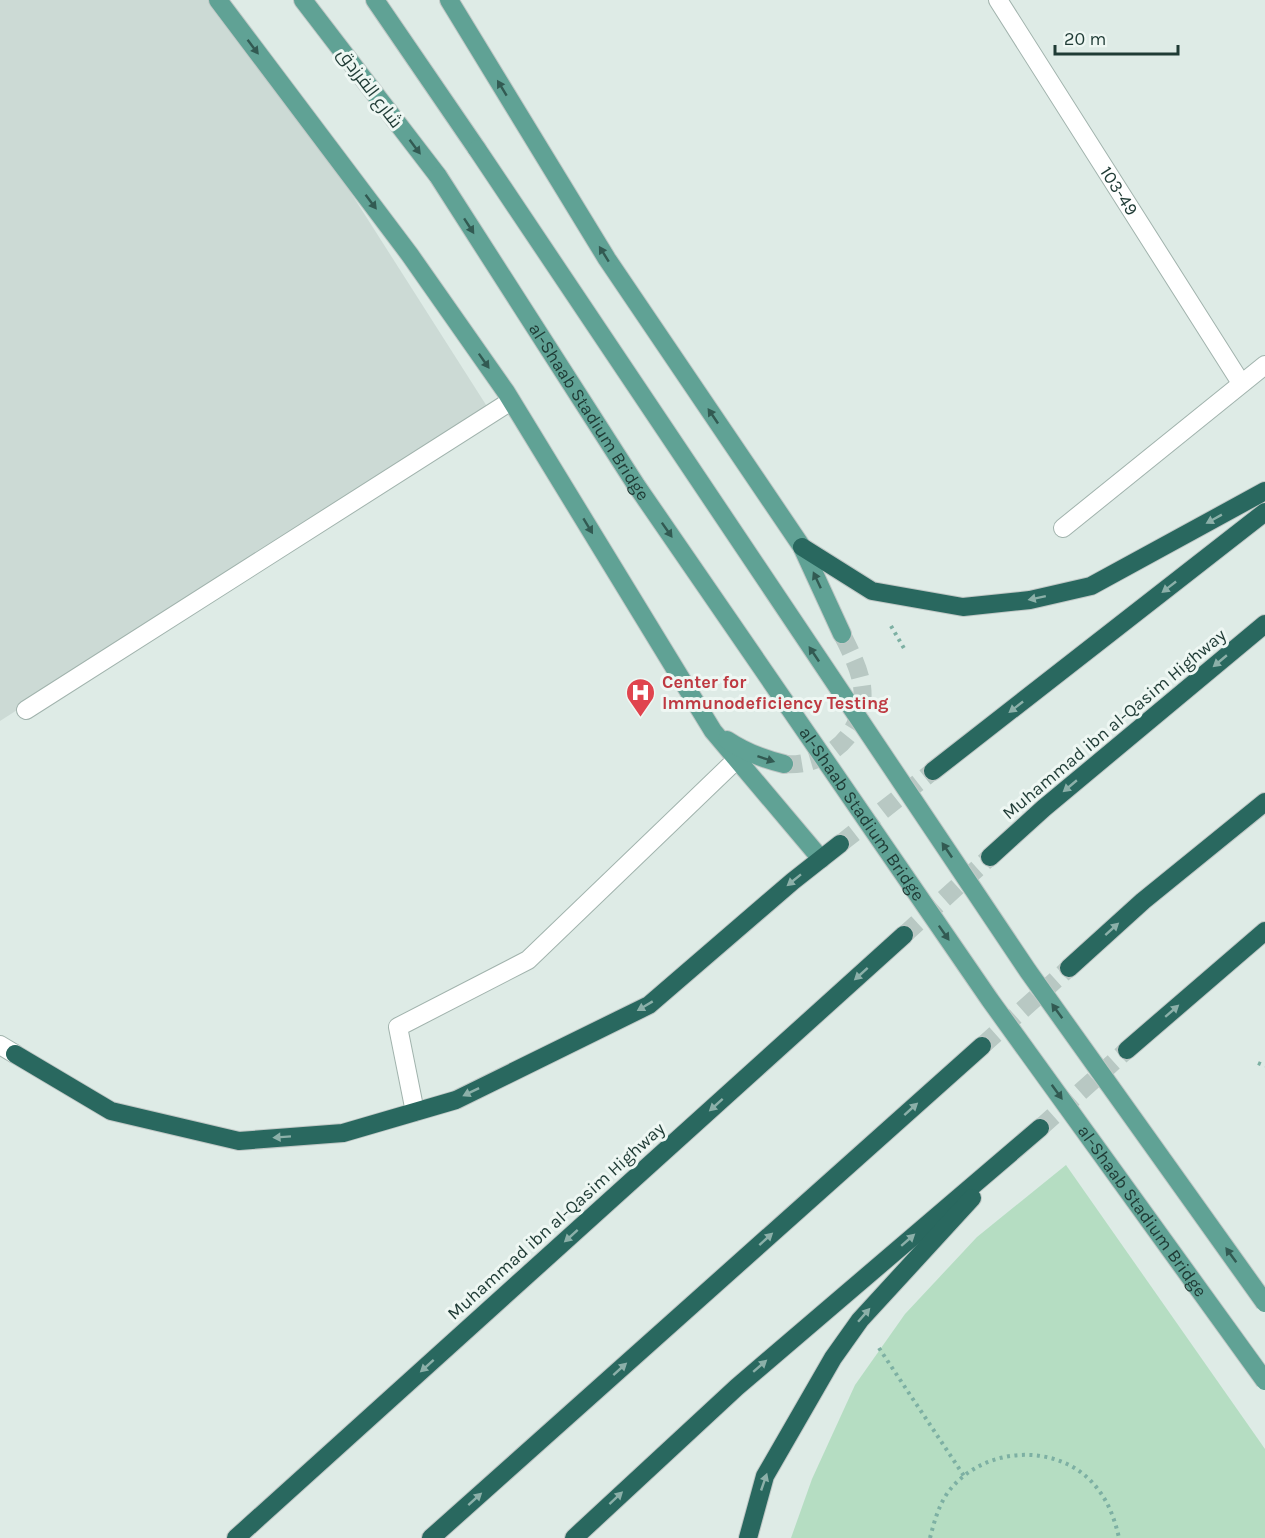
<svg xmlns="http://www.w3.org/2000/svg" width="1265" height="1538" viewBox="0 0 1265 1538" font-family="Karla,Cairo,sans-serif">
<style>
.built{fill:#ccdad5}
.green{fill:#b5ddc2}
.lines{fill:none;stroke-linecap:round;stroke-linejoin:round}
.major-tunnel{stroke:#b8c8c3;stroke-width:18;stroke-dasharray:18 9;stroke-linecap:butt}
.highway-tunnel{stroke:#b8c8c3;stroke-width:18;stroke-dasharray:18 9;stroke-linecap:butt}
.minor-casing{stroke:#a1b3ad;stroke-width:20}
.major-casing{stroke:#c0c8c6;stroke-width:20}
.highway-casing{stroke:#c0c8c6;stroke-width:20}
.path{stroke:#7db0a3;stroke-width:4;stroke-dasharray:3 4.5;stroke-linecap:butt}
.minor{stroke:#fff;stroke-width:18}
.major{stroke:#60a295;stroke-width:18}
.highway{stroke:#29685f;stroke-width:18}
.major-bridge-casing{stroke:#c0c8c6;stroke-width:20;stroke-linecap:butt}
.major-bridge{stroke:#60a295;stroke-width:18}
.oneway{fill:#325a52}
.oneway2{fill:#8cb0a9}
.labels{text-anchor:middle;stroke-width:6;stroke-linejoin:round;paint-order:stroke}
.street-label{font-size:18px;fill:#1f3b35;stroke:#eef7f3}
.health-label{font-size:18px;font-weight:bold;fill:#be3a42;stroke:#eef7f3;text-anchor:start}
</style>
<rect width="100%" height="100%" fill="#deebe6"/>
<polygon class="built" points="0,0 228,0 488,408 0,721"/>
<polygon class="green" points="1066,1165 1265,1449 1265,1538 791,1538 812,1479 855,1385 905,1314 977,1237"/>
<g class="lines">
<path class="major-tunnel" d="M784,764C827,768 868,731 862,686C859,667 850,651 842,634"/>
<g class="highway-tunnel">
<polyline points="840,844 933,771"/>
<polyline points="904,935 990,857"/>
<polyline points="982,1046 1069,968"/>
<polyline points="1040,1128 1127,1050"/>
</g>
<defs>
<g id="minor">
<path id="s1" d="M998,0L1241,383"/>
<polyline points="1063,528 1265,365"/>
<polyline points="26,710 511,401"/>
<polyline points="0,1045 15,1054"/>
<polyline points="415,1112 398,1027 528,960 737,759"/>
</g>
<g id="major">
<polyline points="218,0 410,255 506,392 713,731 821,859"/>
<polyline points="303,0 438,176"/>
<polyline points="375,0 477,149"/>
<polyline points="449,0 607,259 802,547 842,634"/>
<path d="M727,740C745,752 763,759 784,764"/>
</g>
<g id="highway">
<polyline points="802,547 872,591 963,607 1030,600 1091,586 1265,491"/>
<polyline points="933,771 1265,512"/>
<polyline points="990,857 1044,808 1265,624"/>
<polyline points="1069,968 1143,901 1265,802"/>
<polyline points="1127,1050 1265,931"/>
<polyline points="15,1054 111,1111 239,1141 343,1133 456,1100 649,1005 793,881 840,844"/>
<polyline points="236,1538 904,935"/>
<polyline points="431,1538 982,1046"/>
<polyline points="574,1538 737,1387 1040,1128"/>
<polyline points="748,1538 765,1476 833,1358 860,1320 972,1198"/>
</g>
</defs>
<use href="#minor" class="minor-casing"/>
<use href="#major" class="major-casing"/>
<use href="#highway" class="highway-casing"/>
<g class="path">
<polyline points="891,626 905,650"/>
<polyline points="1258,1063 1265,1066"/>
<polyline points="879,1348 964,1476"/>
<path d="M930,1538C935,1519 940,1499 955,1484C992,1445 1063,1444 1097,1488C1109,1503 1115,1520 1119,1538"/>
</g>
<use href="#minor" class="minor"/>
<use href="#major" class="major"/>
<use href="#highway" class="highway"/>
<defs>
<g id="major-bridge">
<polyline points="477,149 1028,971 1265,1303"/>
<path id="s2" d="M438,176L636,485L990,1000L1265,1381"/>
</g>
</defs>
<use href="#major-bridge" class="major-bridge-casing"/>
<use href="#major-bridge" class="major-bridge"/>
</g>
<defs><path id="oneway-solid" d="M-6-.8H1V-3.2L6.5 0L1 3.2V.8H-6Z" transform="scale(1.5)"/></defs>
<g class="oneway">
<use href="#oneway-solid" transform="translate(253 47) rotate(53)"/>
<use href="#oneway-solid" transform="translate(502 88) rotate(-121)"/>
<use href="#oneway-solid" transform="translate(415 147) rotate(53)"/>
<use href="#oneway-solid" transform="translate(371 202) rotate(53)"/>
<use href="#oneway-solid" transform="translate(469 226) rotate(57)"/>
<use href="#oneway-solid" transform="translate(604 254) rotate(-122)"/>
<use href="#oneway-solid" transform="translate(484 361) rotate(55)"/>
<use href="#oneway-solid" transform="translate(713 416) rotate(-124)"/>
<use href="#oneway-solid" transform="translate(588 526) rotate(59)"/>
<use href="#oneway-solid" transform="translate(667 530) rotate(55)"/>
<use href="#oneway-solid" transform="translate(817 580) rotate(-115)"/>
<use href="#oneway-solid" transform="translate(814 654) rotate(-124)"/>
<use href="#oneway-solid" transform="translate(766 759) rotate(18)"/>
<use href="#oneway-solid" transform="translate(947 850) rotate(-124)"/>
<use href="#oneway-solid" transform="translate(944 933) rotate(55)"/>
<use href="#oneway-solid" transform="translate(1057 1011) rotate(-126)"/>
<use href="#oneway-solid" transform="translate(1057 1092) rotate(54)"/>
<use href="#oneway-solid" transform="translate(1231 1255) rotate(-126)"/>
</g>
<g class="oneway2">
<use href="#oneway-solid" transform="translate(1214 519) rotate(151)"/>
<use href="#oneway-solid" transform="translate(1169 587) rotate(142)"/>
<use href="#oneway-solid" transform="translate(1037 598) rotate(168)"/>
<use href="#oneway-solid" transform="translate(1220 661) rotate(140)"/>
<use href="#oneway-solid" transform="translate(1016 707) rotate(142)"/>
<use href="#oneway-solid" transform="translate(1070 786) rotate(140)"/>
<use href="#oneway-solid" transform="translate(794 880) rotate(141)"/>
<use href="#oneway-solid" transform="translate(1112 929) rotate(-42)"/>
<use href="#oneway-solid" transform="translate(861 974) rotate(138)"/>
<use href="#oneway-solid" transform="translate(645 1006) rotate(149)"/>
<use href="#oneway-solid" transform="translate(1172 1011) rotate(-41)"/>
<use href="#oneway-solid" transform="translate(471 1092) rotate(154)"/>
<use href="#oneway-solid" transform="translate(716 1105) rotate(138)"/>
<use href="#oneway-solid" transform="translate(911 1109) rotate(-42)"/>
<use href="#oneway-solid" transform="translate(282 1137) rotate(176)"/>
<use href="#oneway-solid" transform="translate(571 1236) rotate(138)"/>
<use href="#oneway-solid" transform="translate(766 1239) rotate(-42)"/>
<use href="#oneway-solid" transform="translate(908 1240) rotate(-41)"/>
<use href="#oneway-solid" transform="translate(864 1315) rotate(-49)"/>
<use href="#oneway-solid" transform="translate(427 1366) rotate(138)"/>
<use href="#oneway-solid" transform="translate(760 1366) rotate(-41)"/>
<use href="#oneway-solid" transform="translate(620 1369) rotate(-42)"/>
<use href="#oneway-solid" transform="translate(764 1482) rotate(-71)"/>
<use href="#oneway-solid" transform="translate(616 1498) rotate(-43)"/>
<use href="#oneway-solid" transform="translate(475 1499) rotate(-42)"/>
</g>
<defs>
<symbol id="hospital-pin" viewBox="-11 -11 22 30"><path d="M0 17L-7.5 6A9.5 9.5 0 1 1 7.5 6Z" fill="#e0444e" stroke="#eef7f3"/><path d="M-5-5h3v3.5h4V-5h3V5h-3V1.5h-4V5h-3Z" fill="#fff"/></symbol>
</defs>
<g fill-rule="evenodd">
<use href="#hospital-pin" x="624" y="676" width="33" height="45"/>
</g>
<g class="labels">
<g class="street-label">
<text transform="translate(370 88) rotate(53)" y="6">شارع الفرزدق</text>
<text dy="6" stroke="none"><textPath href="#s1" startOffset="226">103-49</textPath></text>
<text dy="6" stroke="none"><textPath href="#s2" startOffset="280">al-Shaab Stadium Bridge</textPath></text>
<text transform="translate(1114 724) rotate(-40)" y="6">Muhammad ibn al-Qasim Highway</text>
<text dy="6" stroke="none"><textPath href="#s2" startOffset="766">al-Shaab Stadium Bridge</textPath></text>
<text dy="6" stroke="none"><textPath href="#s2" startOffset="1252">al-Shaab Stadium Bridge</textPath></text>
<text transform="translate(556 1221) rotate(-42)" y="6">Muhammad ibn al-Qasim Highway</text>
</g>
<g class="health-label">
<text x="662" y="688">Center for<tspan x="662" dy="21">Immunodeficiency Testing</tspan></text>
</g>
</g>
<path d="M1055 45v9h123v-9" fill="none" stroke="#1f3b35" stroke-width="3"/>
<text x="1064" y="45" font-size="18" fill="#1f3b35" stroke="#eef7f3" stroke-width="4.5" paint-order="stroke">20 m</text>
</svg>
